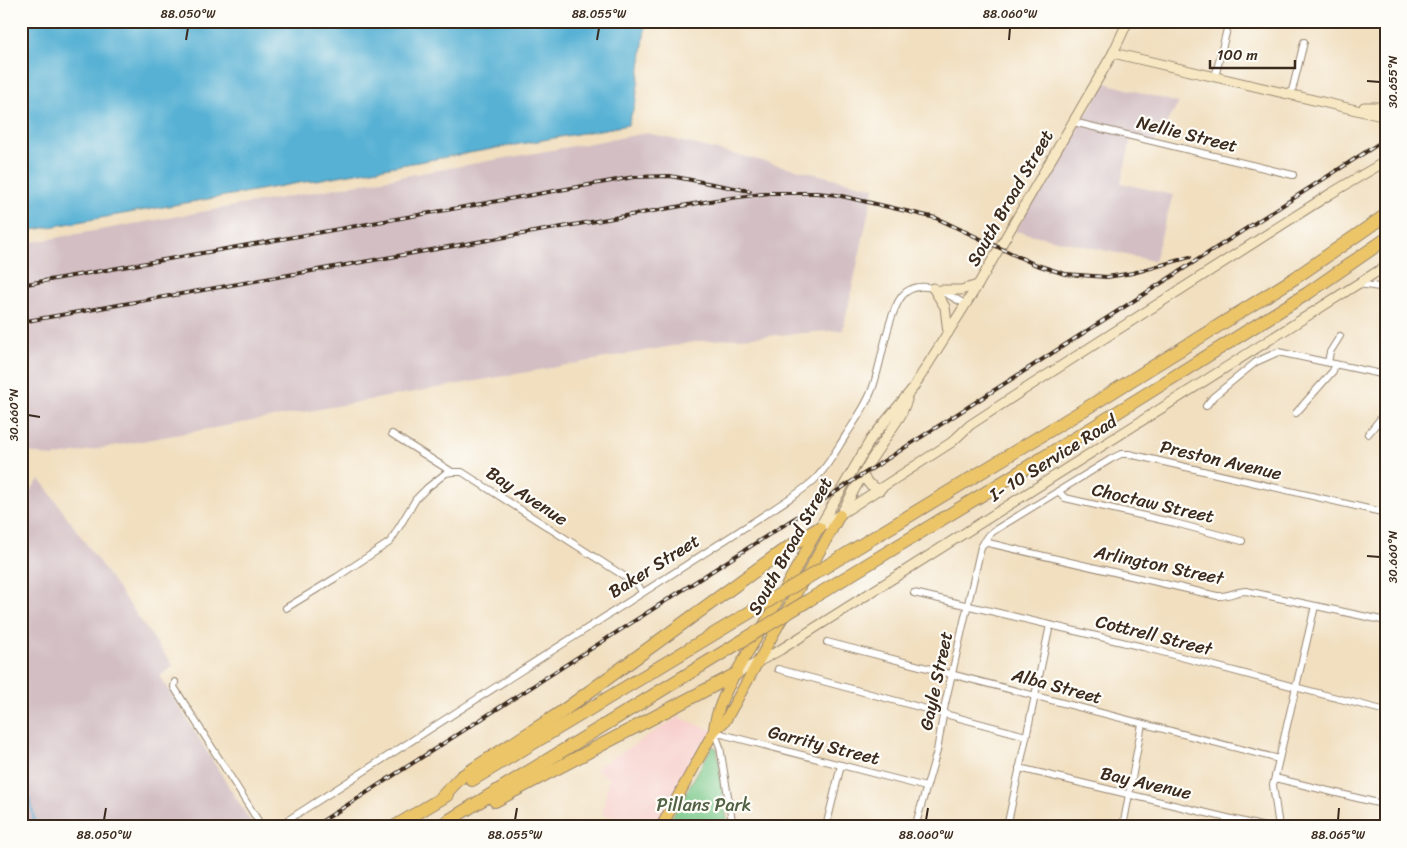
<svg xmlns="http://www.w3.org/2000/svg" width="1407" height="848" viewBox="0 0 1407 848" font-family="Sriracha,sans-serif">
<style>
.built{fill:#f7d0cd}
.industrial{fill:#d2bec3}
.green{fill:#78c788;stroke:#5a7853}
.water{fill:#56b1d4;stroke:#486e79}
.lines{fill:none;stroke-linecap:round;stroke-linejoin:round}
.stream{stroke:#56b1d4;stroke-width:2}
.street-casing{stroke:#96846f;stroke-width:8}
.secondary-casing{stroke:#96846f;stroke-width:11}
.primary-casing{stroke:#96846f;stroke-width:12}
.highway-casing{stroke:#96846f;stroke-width:14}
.street{stroke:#fff;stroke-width:6}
.secondary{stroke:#f7e8c3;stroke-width:9}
.primary{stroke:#ecc569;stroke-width:10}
.highway{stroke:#ecc569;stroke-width:12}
.rail-casing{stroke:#3b2a1e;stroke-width:4}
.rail{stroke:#fdfcf7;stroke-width:2;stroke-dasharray:5.5;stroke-linecap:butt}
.highway-bridge-casing{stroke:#96846f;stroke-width:14;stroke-linecap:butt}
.highway-bridge{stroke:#ecc569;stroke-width:12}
.ticks{fill:none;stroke:#3b2a1e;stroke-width:2}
.labels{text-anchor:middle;stroke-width:4.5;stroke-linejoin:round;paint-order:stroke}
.street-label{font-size:18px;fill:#3b2a1e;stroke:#fdfcf7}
.park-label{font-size:18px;fill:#506143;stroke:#fdfcf7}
.neatline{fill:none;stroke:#3b2a1e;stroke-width:2}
.ticks-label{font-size:12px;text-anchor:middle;fill:#3b2a1e}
</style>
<rect width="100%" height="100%" fill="#fdfcf7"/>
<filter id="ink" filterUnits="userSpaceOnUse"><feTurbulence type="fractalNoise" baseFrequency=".02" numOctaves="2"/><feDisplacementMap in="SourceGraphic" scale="10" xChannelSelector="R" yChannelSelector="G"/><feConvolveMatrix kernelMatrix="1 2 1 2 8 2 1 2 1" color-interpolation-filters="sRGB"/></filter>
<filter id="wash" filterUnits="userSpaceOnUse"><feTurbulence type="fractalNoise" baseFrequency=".0096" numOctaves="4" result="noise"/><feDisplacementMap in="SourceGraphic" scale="20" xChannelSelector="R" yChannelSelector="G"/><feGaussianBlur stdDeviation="1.12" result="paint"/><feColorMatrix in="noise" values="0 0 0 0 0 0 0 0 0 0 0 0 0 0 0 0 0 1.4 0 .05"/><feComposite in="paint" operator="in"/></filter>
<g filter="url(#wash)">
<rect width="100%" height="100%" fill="#f1dfc0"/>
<polygon class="built" points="678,717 714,731 661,827 612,827 615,817 602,814 609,778 595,769"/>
<g class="industrial">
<polygon points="1105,83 1179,103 1153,144 1131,139 1121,183 1173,195 1154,261 1015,231"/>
<polygon points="647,133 874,188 843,330 700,341 52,457 21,450 21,244"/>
<polygon points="40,479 173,666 160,676 254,827 21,827 21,501"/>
</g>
<polygon class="green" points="712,747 715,747 717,749 728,827 666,827"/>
<polygon class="water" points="21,21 646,21 636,100 628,125 21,232"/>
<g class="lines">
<path class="stream" d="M21,786C31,799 34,811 34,827"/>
</g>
</g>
<g filter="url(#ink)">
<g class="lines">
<defs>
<g id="street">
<polyline points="1215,77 1228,25"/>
<polyline points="1291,95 1304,42"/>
<polyline points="1073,122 1293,175"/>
<polyline points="1359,284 1386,288"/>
<polyline points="1328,362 1330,352 1340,336"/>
<polyline points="1206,406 1213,397 1256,362 1278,352 1386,375"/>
<polyline points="1296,413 1333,371 1335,364"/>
<polyline points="392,434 452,472 462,472 638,585 642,592"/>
<polyline points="1368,434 1386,412"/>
<polyline points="1058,491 1065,498 1175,523 1242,541"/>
<path d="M984,542L1217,596C1228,597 1236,591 1246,591L1386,621"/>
<polyline points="914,593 1143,647 1386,711"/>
<polyline points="286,608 337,577 390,542 416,499 427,488 446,473 452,472"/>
<polyline points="827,642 1279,759"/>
<polyline points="778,669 1026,736"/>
<polyline points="175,682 174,687 262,827"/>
<polyline points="714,731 725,735 926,787"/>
<polyline points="714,731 720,747 733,827"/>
<polyline points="1019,768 1265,827"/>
<polyline points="1275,778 1386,805"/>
<polyline points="506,824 517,827"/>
<path d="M277,827L775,508C789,498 807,489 818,476C829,464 837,449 846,435C855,421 865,407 871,392C881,370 888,305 906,292C925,278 948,295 965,304"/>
<polyline points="826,827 841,765"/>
<polyline points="915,827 937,751 945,704 981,547 989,535 995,530 1111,459 1121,454 1129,454 1386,513"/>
<polyline points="1007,827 1050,625"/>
<polyline points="1123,827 1142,724"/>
<polyline points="1279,827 1273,785 1315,606"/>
<polyline points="1384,827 1386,818"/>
</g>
<g id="secondary">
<polyline points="1113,53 1386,117"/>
<polyline points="1364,107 1386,107"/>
<polyline points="933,288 945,307 948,333"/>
<polyline points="940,290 961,290 978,285"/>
<polyline points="862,475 869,484 880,490"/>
<polyline points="841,514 869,463 901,415 907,400"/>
<polyline points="819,528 952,442 970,425 1025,389 1330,194 1386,161"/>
<polyline points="819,528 871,439 913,388 979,283 1073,122 1113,53 1128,21"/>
<polyline points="736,674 780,650 1386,266"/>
</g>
<g id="primary">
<polyline points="714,731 725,721 840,515"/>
<path d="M661,827L714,731C715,703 743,661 757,637C778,601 798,565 818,529"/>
</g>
<g id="highway">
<polyline points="830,564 1090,406 1295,278 1386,215"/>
<polyline points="809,600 1100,423 1308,293 1386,239"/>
<polyline points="472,780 757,608"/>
<polyline points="440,799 461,777 560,713 781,552 819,528"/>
<polyline points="495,801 736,674"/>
<polyline points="394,827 447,795"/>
<polyline points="438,827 737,644"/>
</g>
</defs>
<use href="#street" class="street-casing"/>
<use href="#secondary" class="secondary-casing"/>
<use href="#primary" class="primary-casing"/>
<use href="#highway" class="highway-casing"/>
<use href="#street" class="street"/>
<use href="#secondary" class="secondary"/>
<use href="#primary" class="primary"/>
<use href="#highway" class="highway"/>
<defs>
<g id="rail">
<polyline points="21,285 634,177 670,176 750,191"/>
<polyline points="21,322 716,200 770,193 817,193 837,195 936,218 1034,264 1065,274 1107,277 1133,273 1190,257"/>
<polyline points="313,827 1386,139"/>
</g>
</defs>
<use href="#rail" class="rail-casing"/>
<use href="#rail" class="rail"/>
<defs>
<g id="highway-bridge">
<polyline points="757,608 830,564"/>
<polyline points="737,644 809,600"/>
</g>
</defs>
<use href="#highway-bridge" class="highway-bridge-casing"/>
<use href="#highway-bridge" class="highway-bridge"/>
</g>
</g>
<path class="ticks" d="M186,40L188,28M597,40L599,28M1009,40L1010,28M1367,81L1380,82M28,415L40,417M1367,556L1380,557M104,820L106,808M515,820L517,808M926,820L928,808M1338,820L1339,808"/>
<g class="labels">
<g class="street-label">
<text transform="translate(1187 134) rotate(14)" y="6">Nellie Street</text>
<text transform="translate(1010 198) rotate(-60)" y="6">South Broad Street</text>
<text transform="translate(1053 458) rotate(-32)" y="6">I- 10 Service Road</text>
<text transform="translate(1221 460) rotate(13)" y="6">Preston Avenue</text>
<text transform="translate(527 496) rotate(33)" y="6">Bay Avenue</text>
<text transform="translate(1153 503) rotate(13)" y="6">Choctaw Street</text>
<text transform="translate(790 546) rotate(-61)" y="6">South Broad Street</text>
<text transform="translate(1159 565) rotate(12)" y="6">Arlington Street</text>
<text transform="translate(654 566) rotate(-32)" y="6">Baker Street</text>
<text transform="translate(1154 635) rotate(14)" y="6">Cottrell Street</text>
<text transform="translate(936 681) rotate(-78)" y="6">Gayle Street</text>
<text transform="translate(1057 686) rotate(15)" y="6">Alba Street</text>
<text transform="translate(824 745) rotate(14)" y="6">Garrity Street</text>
<text transform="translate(1146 783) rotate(13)" y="6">Bay Avenue</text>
</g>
<g class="park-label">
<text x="704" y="811">Pillans Park</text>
</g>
</g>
<rect width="1407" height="848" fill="none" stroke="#fdfcf7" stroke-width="55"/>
<path d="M1210 60v8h85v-8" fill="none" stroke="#3b2a1e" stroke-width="2.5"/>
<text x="1217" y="60" font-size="15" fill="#3b2a1e" stroke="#fdfcf7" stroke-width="4" paint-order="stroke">100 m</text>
<rect x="28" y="28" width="1352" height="792" class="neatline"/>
<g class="ticks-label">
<text x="188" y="18">88.050°W</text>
<text x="599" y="18">88.055°W</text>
<text x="1010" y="18">88.060°W</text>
<text transform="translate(1393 82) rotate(-90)" y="4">30.655°N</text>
<text transform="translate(14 415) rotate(-90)" y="4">30.660°N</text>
<text transform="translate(1393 557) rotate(-90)" y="4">30.660°N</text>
<text x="104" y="839">88.050°W</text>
<text x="515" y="839">88.055°W</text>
<text x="926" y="839">88.060°W</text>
<text x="1338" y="839">88.065°W</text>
</g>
</svg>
